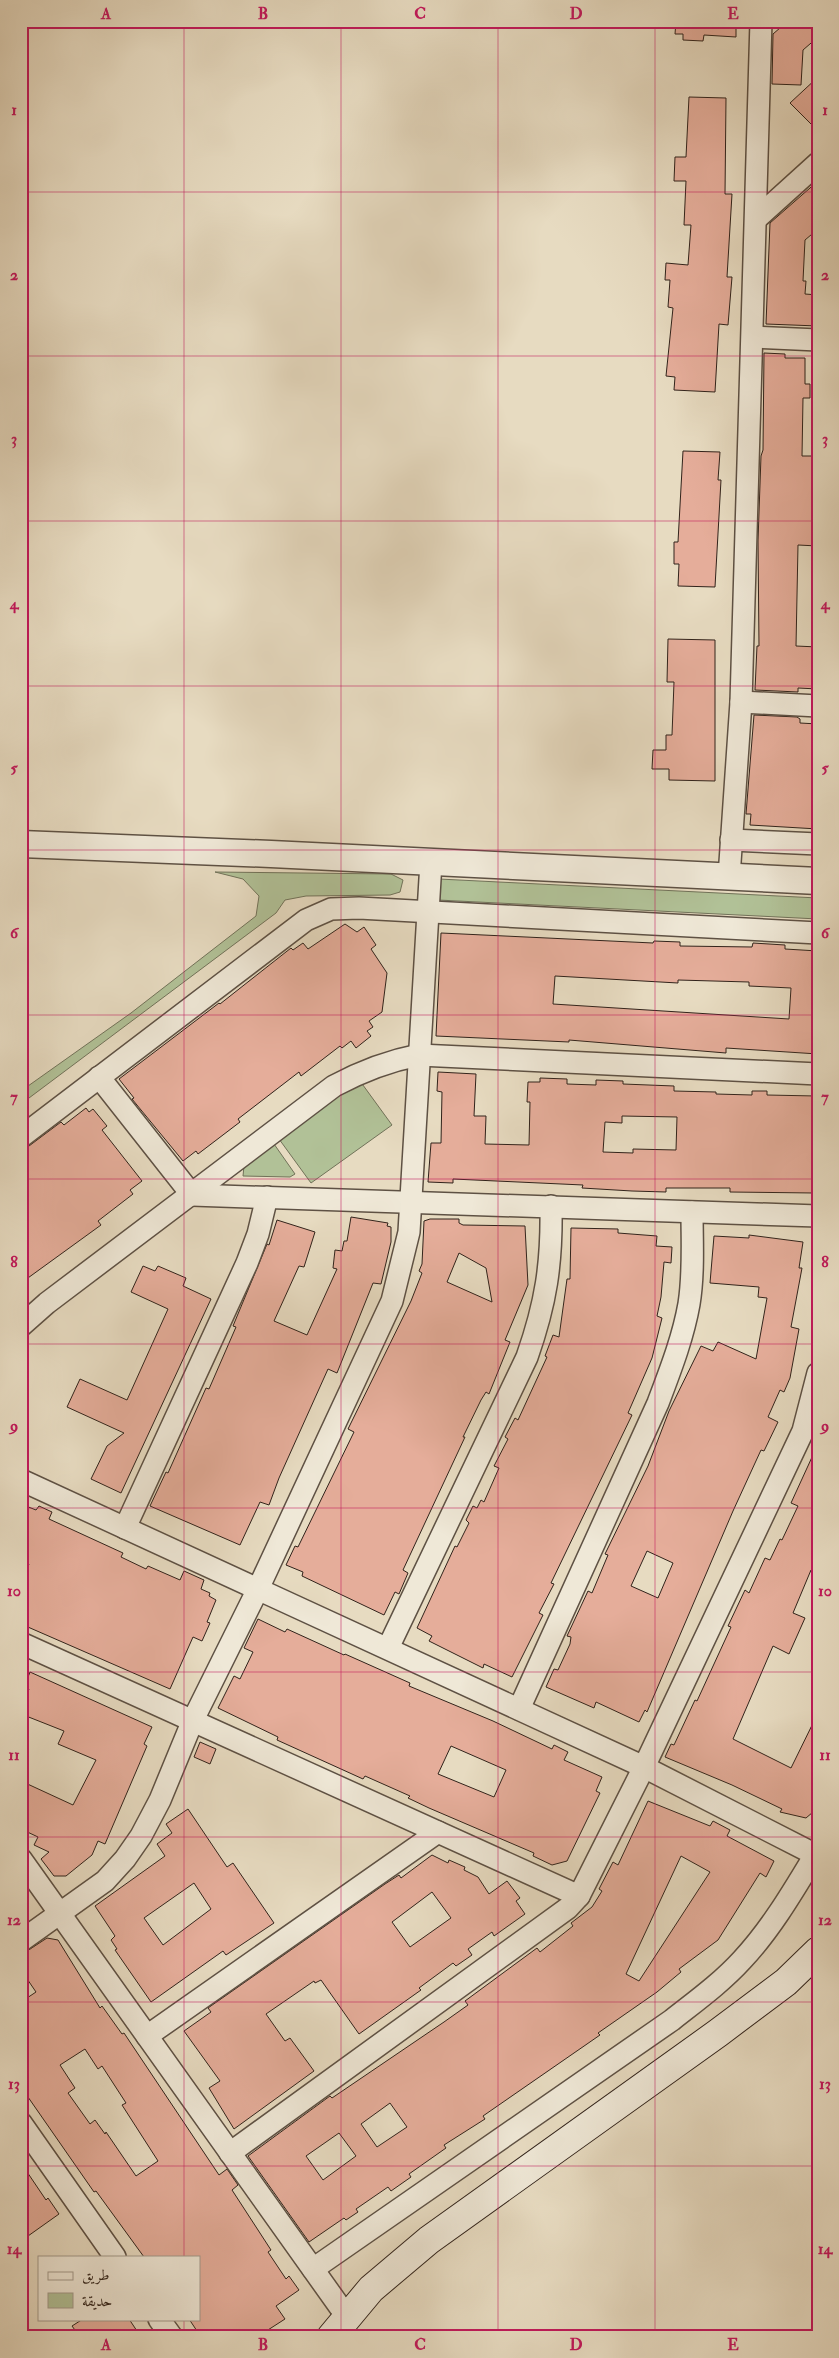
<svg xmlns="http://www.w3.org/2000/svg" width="839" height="2358" viewBox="0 0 839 2358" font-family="'IM FELL Double Pica',Amiri,serif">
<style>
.green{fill:#b1c197;stroke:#717259}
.building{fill:#e5ad9a;stroke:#31231b;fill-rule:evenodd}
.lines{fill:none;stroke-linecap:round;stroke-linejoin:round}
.minor-casing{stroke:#5e5144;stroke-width:24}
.tertiary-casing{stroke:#5e5144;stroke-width:29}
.secondary-casing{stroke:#31231b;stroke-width:30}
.minor{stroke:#efe8d7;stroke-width:21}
.tertiary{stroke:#efe8d7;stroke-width:26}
.secondary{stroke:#efe8d7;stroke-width:28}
.grid{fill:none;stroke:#c2185b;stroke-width:1;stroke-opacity:0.55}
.neatline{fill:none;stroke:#c2185b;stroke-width:2}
.grid-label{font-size:16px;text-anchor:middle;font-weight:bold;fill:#c2185b}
</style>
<rect width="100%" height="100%" fill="#e7dbc1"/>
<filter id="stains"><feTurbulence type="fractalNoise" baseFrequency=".004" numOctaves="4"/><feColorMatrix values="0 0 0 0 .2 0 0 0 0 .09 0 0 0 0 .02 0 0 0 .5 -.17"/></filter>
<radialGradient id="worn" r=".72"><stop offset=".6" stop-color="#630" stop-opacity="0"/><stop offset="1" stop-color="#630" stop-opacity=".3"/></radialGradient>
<g class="green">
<polygon points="215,872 391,874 403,880 400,892 390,895 306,896 285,900 276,913 21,1104 21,1091 131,1013 256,916 259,896 243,879"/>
<polygon points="439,879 818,898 818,919 438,900"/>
<polygon points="360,1081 392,1125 311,1183 279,1139"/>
<polygon points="274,1144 295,1174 290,1177 243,1176 244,1166"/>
</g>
<g class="building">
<polygon points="676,21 736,21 736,37 704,35 703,41 683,40 683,34 675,34"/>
<polygon points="788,21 818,21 818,37 803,50 801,85 772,84 773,34"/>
<polygon points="818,77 818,131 790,103"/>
<polygon points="689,97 726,98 725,194 732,194 727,277 732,277 728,325 719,324 715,392 674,390 675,377 666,376 673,308 668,307 670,280 665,280 666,263 688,265 691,225 684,225 686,181 674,181 675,157 686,157"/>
<polygon points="818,181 818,229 805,240 803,281 806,281 805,294 818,295 818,326 766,324 770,223"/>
<polygon points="764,353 785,354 785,358 805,358 805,384 810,384 810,398 803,398 802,456 818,456 818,546 798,545 796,646 818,647 818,689 798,688 798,692 755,690 757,646 759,646 758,541 761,456 763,450"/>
<polygon points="683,451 720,452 718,480 721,480 715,587 678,586 679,564 674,564 674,542 678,542"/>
<polygon points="668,639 715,640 715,781 669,780 669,769 652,769 653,750 666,750 666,735 672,735 674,682 667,682"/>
<polygon points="754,715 797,717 800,719 800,723 818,724 818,829 750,825 751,814 746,814"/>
<polygon points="345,924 357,932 364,927 376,945 371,949 387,973 382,1012 369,1021 373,1027 367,1031 371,1036 356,1048 351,1041 342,1048 340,1046 301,1076 299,1072 238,1119 240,1122 198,1154 196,1151 183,1161 132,1099 134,1098 119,1079 219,1003 220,1004 291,948 293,950 303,943 308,949"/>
<path d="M441,933L653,943L654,941L680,942V946L752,947L753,943L785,945V949L818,951V1054L726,1048V1053L569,1040V1042L436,1036ZM555,976L678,983V980L749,982V986L791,988L789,1019L553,1004Z"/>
<path d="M438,1072L476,1074L474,1116H486L485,1144L529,1145L530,1102H527L528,1082H540V1078L567,1079V1084L596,1085V1080L623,1081V1084L674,1086V1091L716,1092V1094L752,1095V1091H767V1095L816,1096L818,1181H813L814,1193L730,1192V1188H666V1192L632,1191L582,1188L583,1185L453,1179V1183L428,1182L431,1143H441L442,1092L437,1091ZM622,1116L677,1117L676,1150L633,1149V1153L603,1152L605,1122L622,1123Z"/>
<polygon points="86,1108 89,1112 93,1109 107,1126 102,1130 142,1181 130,1190 133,1194 98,1221 101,1225 21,1283 21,1152 61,1122 64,1125"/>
<polygon points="351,1217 388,1223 387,1226 391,1227 391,1242 381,1284 373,1283 337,1373 328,1369 279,1478 269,1505 260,1502 240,1545 150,1506 166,1472 168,1473 206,1388 209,1389 236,1327 233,1326 267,1244 269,1245 277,1220 315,1232 304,1267 299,1266 274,1321 307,1335 337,1269 333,1268 335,1250 342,1251 344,1241 347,1241"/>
<path d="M430,1219H459V1223L463,1225L525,1226L528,1285L505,1340L510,1342L489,1394L486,1392L481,1400L463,1437H465L403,1570L408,1573L399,1594L395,1592L384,1615L302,1576L303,1572L286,1565L295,1546L298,1547L354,1432L348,1429L411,1301L422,1273L419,1271L422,1264L424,1221ZM459,1253L486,1268L492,1302L447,1282Z"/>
<polygon points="571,1228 618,1229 618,1233 657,1236 656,1246 672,1247 671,1263 664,1262 661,1297 657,1316 662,1318 652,1358 628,1413 632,1415 551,1583 554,1584 539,1613 543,1615 512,1677 484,1664 483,1668 429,1641 432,1636 417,1628 455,1546 457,1547 469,1523 466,1520 473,1506 477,1508 481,1500 484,1502 499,1468 494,1466 508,1439 505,1437 515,1418 518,1420 547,1357 545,1356 553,1335 559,1337 567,1279 570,1279"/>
<path d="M749,1235L803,1242L799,1268H802L791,1327L799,1329L790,1378L784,1392L780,1390L768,1417L778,1422L764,1451L761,1450L733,1511L647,1712L645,1710L639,1722L596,1702L594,1708L546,1687L554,1669L558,1670L570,1644L571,1637L567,1636L588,1591L592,1593L608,1555L605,1554L648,1466L669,1411L701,1346L713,1351L718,1342L756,1359L767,1298L758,1297L759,1287L710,1283L714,1236L749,1238ZM647,1551L673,1563L658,1598L631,1586Z"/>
<polygon points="143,1266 155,1271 158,1266 186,1278 183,1286 211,1299 121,1493 91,1479 107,1446 124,1433 67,1407 80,1379 127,1400 168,1309 131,1292"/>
<polygon points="818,1444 818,1573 811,1570 793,1613 805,1618 789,1654 773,1646 733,1739 791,1768 818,1713 818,1803 813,1812 806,1818 780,1812 782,1809 732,1785 665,1757 671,1744 674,1745 695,1700 697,1701 731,1627 728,1626 745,1590 749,1593 765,1558 770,1560 780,1539 782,1540 798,1506 791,1503"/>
<polygon points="21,1504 36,1510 39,1506 52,1512 49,1519 123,1553 121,1557 146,1569 148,1566 180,1580 184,1571 204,1580 201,1589 210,1593 209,1596 216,1600 207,1622 210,1623 202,1641 193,1637 170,1689 21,1624 21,1582 29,1564 21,1561"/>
<path d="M258,1619L285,1632L287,1629L344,1655L345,1654L410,1683L409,1686L493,1721L552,1749L554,1745L568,1752L564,1760L602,1777L596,1791L600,1793L567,1861L552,1865L533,1856L534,1853L429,1808L408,1798L410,1796L365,1776L363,1779L277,1740L278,1737L218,1708L234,1676L240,1679L253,1652L244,1648ZM451,1746L506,1770L494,1797L438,1774Z"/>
<polygon points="30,1672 152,1727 144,1744 147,1746 105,1844 98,1841 92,1855 66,1876 54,1876 41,1859 49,1852 34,1845 38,1837 21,1829 21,1781 73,1805 96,1760 58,1744 64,1731 21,1714 21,1707 29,1689 24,1687"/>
<polygon points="200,1742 216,1749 210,1764 194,1757"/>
<path d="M648,1801L710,1826L713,1821L730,1830L727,1836L774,1861L766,1877L760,1873L718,1940L679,1969L681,1972L657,1992L598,2033L600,2035L483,2116L485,2119L444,2145L446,2148L409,2174L411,2177L391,2191L388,2187L356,2209L358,2212L346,2220L344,2218L309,2242L248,2156L330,2096L332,2098L444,2022L468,2005L465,2001L537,1948L540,1952L573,1926L571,1923L592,1907L602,1891L599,1889L613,1862L618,1865ZM681,1856L710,1872L639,1981L626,1974ZM390,2103L407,2127L377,2147L361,2124ZM339,2133L356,2156L323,2180L306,2156Z"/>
<path d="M188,1809L227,1867L233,1863L274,1923L226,1955L223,1951L151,2002L115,1950L117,1949L111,1940L115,1936L95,1906L165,1856L157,1844L172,1833L166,1824ZM194,1883L211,1909L163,1945L144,1918Z"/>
<path d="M432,1855L448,1863L449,1860L465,1867L464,1870L478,1877L489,1894L507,1881L520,1898L516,1901L525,1914L494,1936L492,1932L468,1949L472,1955L456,1966L453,1963L419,1988L421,1990L359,2034L321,1980L315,1983L314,1981L266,2014L285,2041L290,2038L314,2071L234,2129L209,2088L220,2081L184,2031L211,2012L208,2008L385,1884L399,1875L401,1878ZM432,1892L451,1918L410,1947L392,1922Z"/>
<path d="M47,1938L58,1940L100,2008L102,2006L122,2034L124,2033L219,2175L227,2169L238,2185L232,2190L271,2250L268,2252L286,2279L289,2276L299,2290L276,2306L285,2319L257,2337H201L189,2319H199V2257H144L96,2191L94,2192L21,2087V2002L36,1992L21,1970V1955ZM85,2049L98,2069L102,2066L126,2103L122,2105L158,2161L136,2176L106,2132L105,2134L95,2120L90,2124L68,2093L75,2088L60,2065Z"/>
<polygon points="21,2163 46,2200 48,2198 59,2214 21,2241"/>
<polygon points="83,2319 129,2319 141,2337 80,2337 72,2326"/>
</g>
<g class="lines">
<defs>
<g id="minor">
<polyline points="756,219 818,163"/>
<polyline points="753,337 818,340"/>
<polyline points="741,702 818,706"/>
<polyline points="731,840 818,844"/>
<polyline points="729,877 741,702 761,21"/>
<polyline points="99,1077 192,1195 818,1216"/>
<polyline points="21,1137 306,920 331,909 359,908 818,933"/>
<path d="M21,1326L47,1303L334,1086C362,1071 388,1061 419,1055L818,1074"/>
<polyline points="21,1480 644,1767 818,1856"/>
<polyline points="125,1528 247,1263 258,1234 267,1197"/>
<polyline points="21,1643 579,1896"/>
<path d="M388,1648L527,1357C546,1303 552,1264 551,1206"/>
<path d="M519,1709L658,1403C670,1371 683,1338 689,1304C694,1273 692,1242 692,1212"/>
<polyline points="21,1859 347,2317"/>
<polyline points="21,1941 105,1881 125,1859 141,1836 160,1800 193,1720 258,1589 392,1301 409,1232 431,862"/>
<polyline points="147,2036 438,1832"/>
<polyline points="21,2123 115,2257"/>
<polyline points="230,2153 568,1908 579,1896 644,1767 803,1431 818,1373"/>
<path d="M313,2269L672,2020C696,2001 721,1983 742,1960C772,1928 795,1888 818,1850"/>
<polyline points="159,2319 172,2337"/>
</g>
<polyline id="tertiary" points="21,844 271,854 818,881"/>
<polyline id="secondary" points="331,2337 371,2289 429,2240 718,2033 786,1982 818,1951"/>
</defs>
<use href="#minor" class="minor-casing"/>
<use href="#tertiary" class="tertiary-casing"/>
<use href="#secondary" class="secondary-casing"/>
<use href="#minor" class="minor"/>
<use href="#tertiary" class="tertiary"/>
<use href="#secondary" class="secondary"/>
</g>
<path class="grid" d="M184,21V2257M341,21V2337M498,21V2337M655,21V2337M21,192H818M21,356H818M21,521H818M21,686H818M21,850H818M21,1015H818M21,1179H818M21,1344H818M21,1508H818M21,1672H818M21,1837H818M21,2002H818M21,2166H818M184,2319V2337"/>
<rect width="839" height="2358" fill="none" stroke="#e7dbc1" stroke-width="55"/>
<rect x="38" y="2256" width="162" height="65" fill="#efe8d7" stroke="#a3998c"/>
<rect x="48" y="2272" width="25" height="8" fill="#efe8d7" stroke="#a3998c"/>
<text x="82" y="2280" font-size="15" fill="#31231b">طريق</text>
<rect x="48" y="2293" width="25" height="15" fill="#b1c197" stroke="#a3998c"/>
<text x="82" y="2306" font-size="15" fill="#31231b">حديقة</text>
<rect x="28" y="28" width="784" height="2302" class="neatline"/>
<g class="grid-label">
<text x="106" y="19">A</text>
<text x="263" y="19">B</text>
<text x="420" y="19">C</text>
<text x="576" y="19">D</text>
<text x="733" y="19">E</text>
<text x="14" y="115">1</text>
<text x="825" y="115">1</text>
<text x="14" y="280">2</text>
<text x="825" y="280">2</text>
<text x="14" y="444">3</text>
<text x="825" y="444">3</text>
<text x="14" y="609">4</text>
<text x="825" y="609">4</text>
<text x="14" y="773">5</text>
<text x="825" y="773">5</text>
<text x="14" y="938">6</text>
<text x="825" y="938">6</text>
<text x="14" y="1102">7</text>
<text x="825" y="1102">7</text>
<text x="14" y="1267">8</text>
<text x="825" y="1267">8</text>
<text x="14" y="1431">9</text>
<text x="825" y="1431">9</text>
<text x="14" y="1596">10</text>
<text x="825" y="1596">10</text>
<text x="14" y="1760">11</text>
<text x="825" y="1760">11</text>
<text x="14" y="1925">12</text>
<text x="825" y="1925">12</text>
<text x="14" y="2089">13</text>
<text x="825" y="2089">13</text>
<text x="14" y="2254">14</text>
<text x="825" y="2254">14</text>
<text x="106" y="2350">A</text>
<text x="263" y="2350">B</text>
<text x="420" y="2350">C</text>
<text x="576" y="2350">D</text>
<text x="733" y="2350">E</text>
</g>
<rect width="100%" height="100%" filter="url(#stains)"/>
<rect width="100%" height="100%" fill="url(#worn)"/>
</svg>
